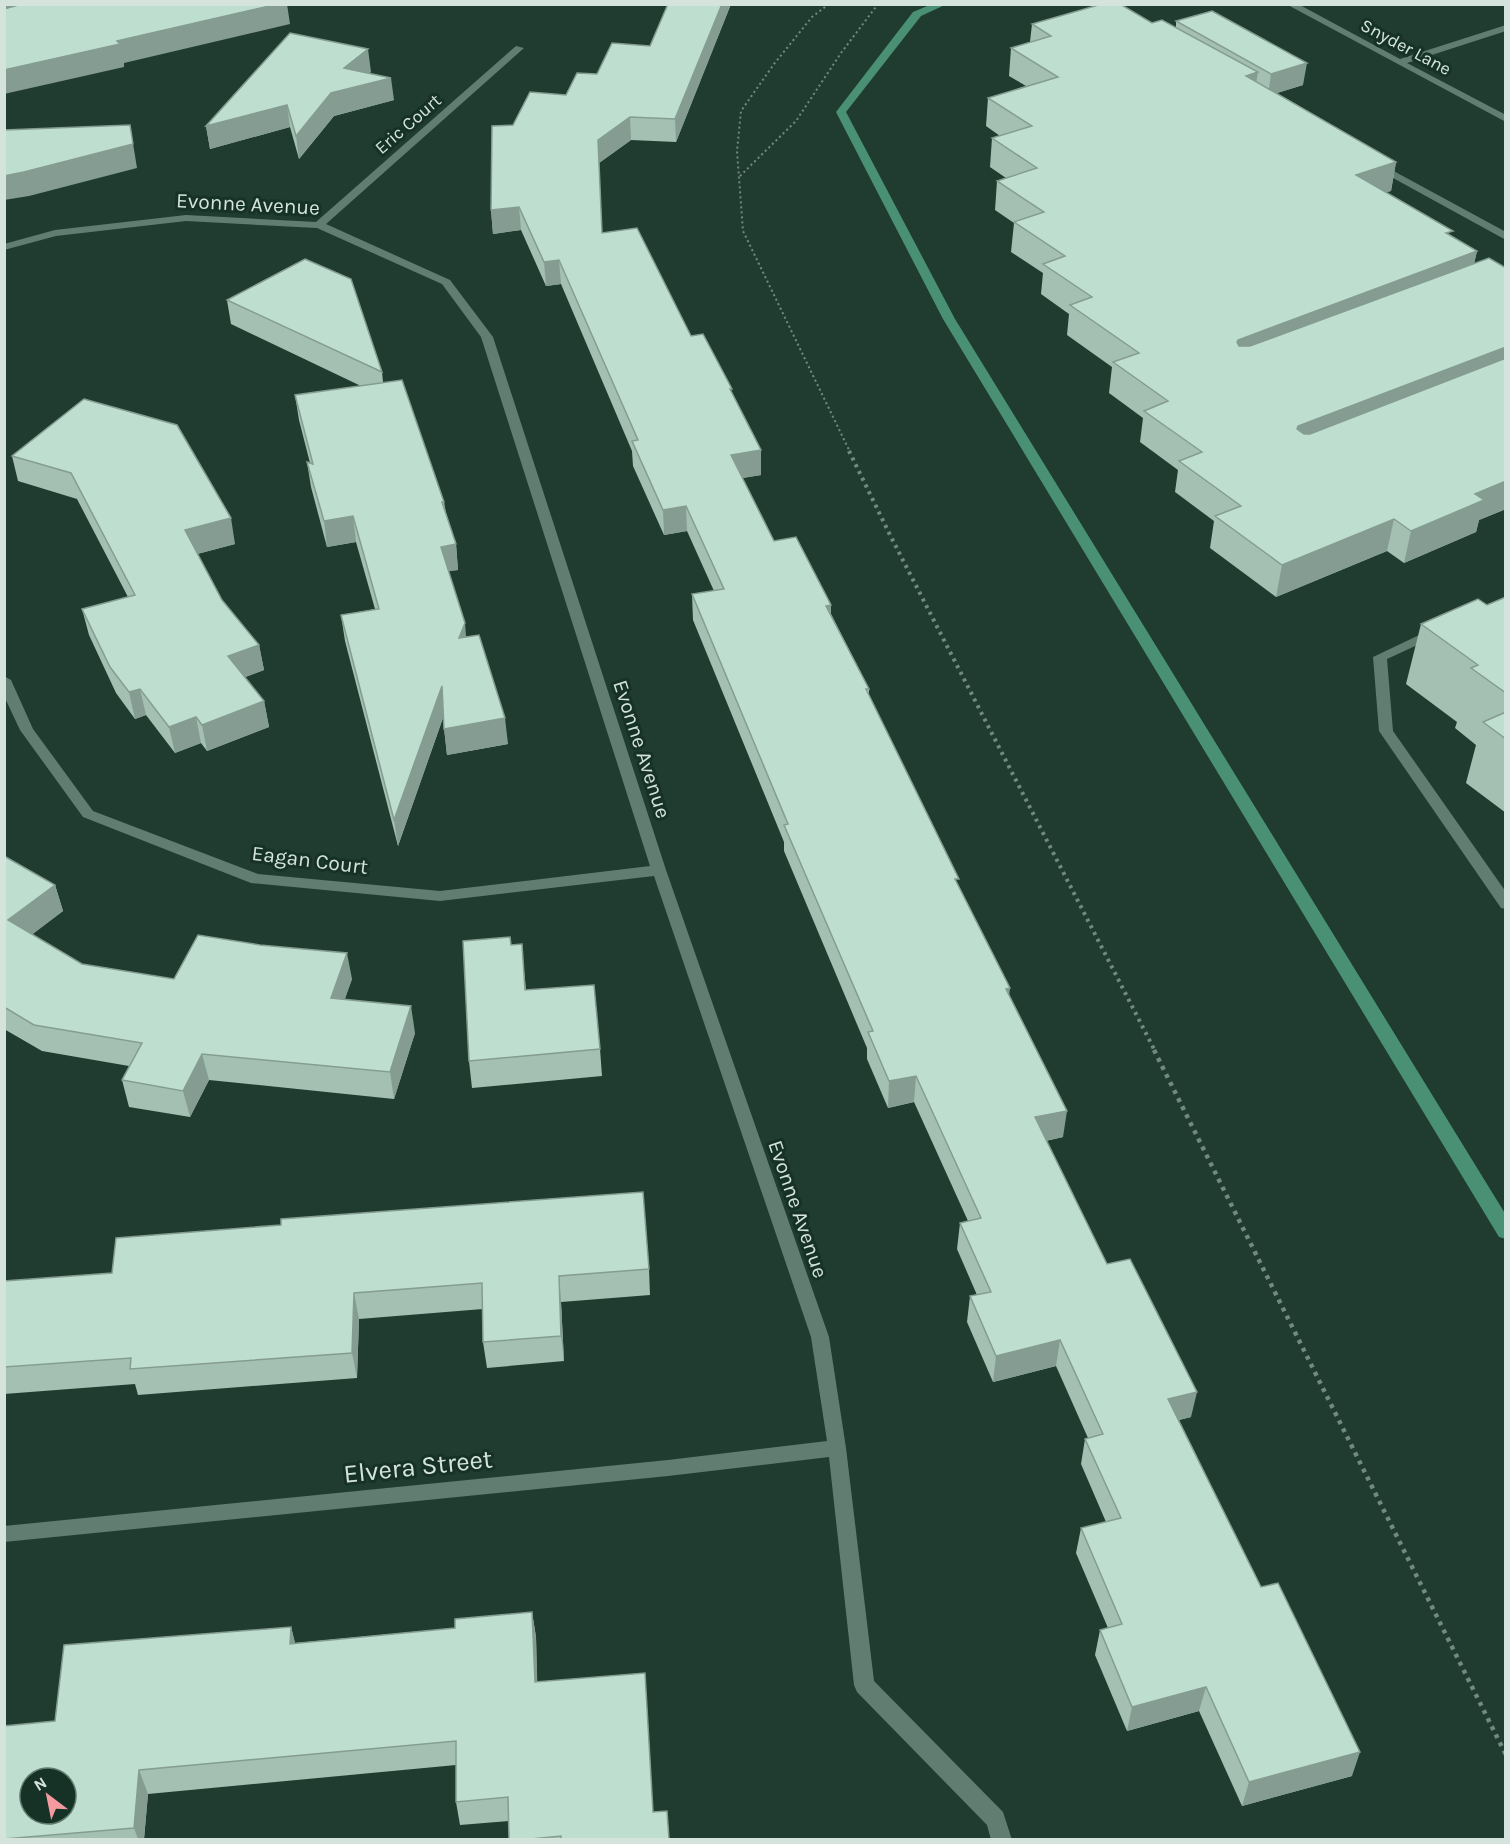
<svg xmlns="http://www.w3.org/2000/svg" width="1510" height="1844" viewBox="0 0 1510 1844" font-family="Karla,sans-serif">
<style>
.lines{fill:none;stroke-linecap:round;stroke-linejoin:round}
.stream{fill:#4a9075;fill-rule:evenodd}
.path-far2{stroke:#738980;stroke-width:2;stroke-dasharray:2 3;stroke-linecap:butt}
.path-far1{stroke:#738980;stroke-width:4;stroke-dasharray:3 4.5;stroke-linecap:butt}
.path{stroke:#738980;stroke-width:4.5;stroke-dasharray:4 5;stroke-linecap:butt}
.minor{fill:#617d71;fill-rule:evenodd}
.wall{fill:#a3c0b3}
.shaded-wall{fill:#859c92}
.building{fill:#bedfd0;stroke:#859c92;stroke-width:1.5;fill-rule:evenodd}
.labels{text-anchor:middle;stroke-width:6;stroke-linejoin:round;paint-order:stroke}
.far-street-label{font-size:18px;fill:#d4e4dc;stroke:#163227}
.street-label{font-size:21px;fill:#d4e4dc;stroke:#163227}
.near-street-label{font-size:26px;fill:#d4e4dc;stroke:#163227}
</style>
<rect width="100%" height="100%" fill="#203c31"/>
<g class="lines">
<polygon class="stream" points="932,4 947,4 921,16 846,112 955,319 1506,1215 1506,1239 1499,1237 943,319 836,112 913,12"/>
<g class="path-far2">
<polyline points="829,4 812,17 774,64 741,111 737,151 743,231 850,452"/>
<polyline points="740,176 796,121 841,53 878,4"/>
</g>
<polyline class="path-far1" points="849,451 890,535 1155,1051"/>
<polyline class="path" points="1154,1050 1506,1755"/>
<g class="minor">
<polygon points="1286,4 1298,4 1400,59 1506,25 1506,31 1407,63 1506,115 1506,122"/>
<polygon points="516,46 524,48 326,224 450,280 493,337 666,870 829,1337 846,1448 874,1681 1003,1812 1012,1840 991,1840 987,1825 857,1692 854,1685 829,1457 668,1476 4,1542 4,1526 668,1460 827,1441 811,1337 654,876 440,901 251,883 83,817 20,730 4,696 4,676 11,680 33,729 93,811 258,874 440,891 650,866 481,337 442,284 317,228 186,221 56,236 4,250 4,244 55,230 186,215 316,222"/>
<polygon points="1377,162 1506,232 1506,240 1373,167 1372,165"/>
<polygon points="1434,628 1439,629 1441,632 1439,635 1387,659 1393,731 1506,892 1506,909 1501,908 1379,731 1373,657"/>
</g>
</g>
<g class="wall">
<polygon points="668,4 731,4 676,142 631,140 599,163 602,233 691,336 732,393 761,475 742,478 774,541 831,605 831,614 869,689 869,695 1009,996 1063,1137 1046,1141 1107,1264 1191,1417 1179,1420 1352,1776 1242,1806 1199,1711 1127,1731 1095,1655 1100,1630 1108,1628 1076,1553 1081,1528 1106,1522 1081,1464 1085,1439 1088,1438 1056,1366 993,1382 967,1322 970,1296 977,1295 957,1249 960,1223 968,1221 914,1102 888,1108 867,1059 867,1048 784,851 784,842 693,620 692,594 714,591 687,531 664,535 633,466 632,451 561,284 546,286 521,230 493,234 491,210 513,125 566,95 597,74 650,46"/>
<polygon points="1176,21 1303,85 1277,93 1396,162 1391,191 1386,192 1452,236 1477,251 1474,264 1506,268 1506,509 1479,520 1476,532 1404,563 1387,551 1276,597 1210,548 1214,521 1175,492 1178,470 1140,442 1143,418 1109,393 1112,367 1067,335 1069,314 1041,294 1043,273 1011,252 1014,223 995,210 997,181 1006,178 990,167 992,138 1000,136 986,126 988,98 1026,86 1009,76 1011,48 1030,42 1032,24 1152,23 1176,27"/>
<polygon points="371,72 369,73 394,100 334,116 299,159 290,127 210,149 206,126"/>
<polygon points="227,300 382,372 383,382 444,502 446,513 456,544 458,570 448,571 466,637 508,744 447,755 443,718 398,846 345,641 341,615 375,609 356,542 327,547 311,487 307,462 310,463 299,420 295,395 361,386 231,324"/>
<polygon points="84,399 235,544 197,554 222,600 259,645 264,670 245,677 264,701 269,727 207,751 201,743 175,753 146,715 135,719 116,693 89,635 82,609 128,597 77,499 18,481 12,456"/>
<polygon points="1506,597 1506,813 1466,783 1476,745 1455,728 1457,722 1406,684 1421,624 1487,605"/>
<polygon points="4,856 55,885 63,911 32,934 82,964 174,979 352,979 344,1000 415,1033 394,1099 209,1080 190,1117 129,1107 122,1080 129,1066 42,1051 4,1029"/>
<polygon points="511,945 524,970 526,990 600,1049 602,1076 472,1088 469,1061"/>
<polygon points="649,1269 650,1295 561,1302 564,1361 487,1368 483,1342 483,1309 359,1319 357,1378 138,1395 135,1384 4,1394 4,1281"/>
<polygon points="532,1612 536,1637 537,1682 653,1812 669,1839 509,1839 509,1821 460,1825 456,1802 456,1765 148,1794 144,1839 4,1839 4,1726 55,1721 291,1627 295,1643 455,1628"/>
</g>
<g class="shaded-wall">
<polygon points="4,4 76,4 4,22"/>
<polygon points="278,4 287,4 290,24 124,63 124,67 4,94 4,70 117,41"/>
<polygon points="722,4 731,4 676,142 675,119"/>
<polygon points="368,49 371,72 349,89 391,78 394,100 334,116 299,159 296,136 344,68"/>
<polygon points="1307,63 1303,85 1268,96 1271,74"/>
<polygon points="1258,72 1253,101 1246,76"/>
<polygon points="287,105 290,127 210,149 206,126"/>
<polygon points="630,117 631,140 599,163 598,140"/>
<polygon points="130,125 137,168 29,196 4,200 4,176"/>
<polygon points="1396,162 1391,191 1351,204 1356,175"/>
<polygon points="519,207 521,230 493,234 491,210"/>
<polygon points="1477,251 1470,281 1233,371 1237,342 1238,340"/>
<polygon points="559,260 561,284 546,286 544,262"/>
<polygon points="1506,347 1506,375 1291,461 1297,429 1298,426"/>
<polygon points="761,450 761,475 731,480 731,455"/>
<polygon points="1506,481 1506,509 1479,520 1476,532 1404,563 1411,531 1475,494"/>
<polygon points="686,506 687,531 664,535 663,510"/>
<polygon points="353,516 356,542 327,547 324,521"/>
<polygon points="231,518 235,544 190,556 185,530"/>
<polygon points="1394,519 1387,551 1276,597 1282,565"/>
<polygon points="456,544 458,570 443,572 441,547"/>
<polygon points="831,605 830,631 826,606"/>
<polygon points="465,623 467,649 459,638"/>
<polygon points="259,645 264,670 233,682 228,656"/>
<polygon points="442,686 445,712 398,846 394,820"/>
<polygon points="140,689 146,715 135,719 129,692"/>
<polygon points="264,701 269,727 207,751 202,725"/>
<polygon points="196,717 201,743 175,753 169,727"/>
<polygon points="505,718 508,744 447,755 444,729"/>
<polygon points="55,885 63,911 16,947 8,920"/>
<polygon points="347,953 352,979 336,1025 331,998"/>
<polygon points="1010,988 1007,1014 1006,989"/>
<polygon points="411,1006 415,1033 394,1099 390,1072"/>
<polygon points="202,1054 209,1080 190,1117 183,1091"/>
<polygon points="916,1076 914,1102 888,1108 889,1081"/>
<polygon points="1067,1111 1063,1137 1031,1144 1035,1117"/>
<polygon points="559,1276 561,1302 564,1361 561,1336"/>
<polygon points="354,1293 359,1319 357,1378 352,1353"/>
<polygon points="1060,1340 1056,1366 993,1382 996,1356"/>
<polygon points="1197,1392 1191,1417 1163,1424 1168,1399"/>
<polygon points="532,1612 536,1637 538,1706 535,1682"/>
<polygon points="291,1627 297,1651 290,1644"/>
<polygon points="1206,1687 1199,1711 1127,1731 1132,1707"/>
<polygon points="1360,1752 1352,1776 1242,1806 1249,1782"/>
<polygon points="139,1770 148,1794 144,1839 138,1839 134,1828"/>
</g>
<g class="building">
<polygon points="22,4 278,4 117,41 120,44 4,70 4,9"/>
<polygon points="668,4 722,4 675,119 630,117 598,140 602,233 637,228 691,336 703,334 732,389 730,389 761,450 731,455 774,541 796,537 831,605 826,606 869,689 866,689 959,879 955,879 1010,988 1006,989 1067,1111 1035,1117 1107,1264 1130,1259 1197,1392 1168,1399 1261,1587 1278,1583 1360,1752 1249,1782 1206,1687 1132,1707 1100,1630 1122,1624 1081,1528 1121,1518 1085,1439 1103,1434 1060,1340 996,1356 970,1296 991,1292 960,1223 981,1218 916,1076 889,1081 868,1032 873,1031 784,825 788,824 692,594 724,589 686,506 663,510 632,441 638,440 559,260 544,262 519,207 491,210 492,126 513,125 530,92 566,95 577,73 597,74 612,43 650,46"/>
<polygon points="1102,4 1120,4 1152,23 1162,20 1258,72 1246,76 1396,162 1356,175 1453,231 1446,233 1477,251 1238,340 1237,342 1239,346 1250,346 1489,258 1506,268 1506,347 1298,426 1297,429 1304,434 1310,434 1506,358 1506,481 1475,494 1484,500 1411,531 1394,519 1282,565 1215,516 1241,506 1179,461 1202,452 1144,411 1168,401 1113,362 1139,353 1070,305 1092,297 1043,264 1065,256 1014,222 1044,212 997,181 1037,168 992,138 1032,126 988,98 1058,77 1011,48 1051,36 1032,24"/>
<polygon points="1212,11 1307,63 1271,74 1176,21"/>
<polygon points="290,33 368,49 344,68 391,78 331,93 296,136 287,105 206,126"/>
<polygon points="130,125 133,144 24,172 4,176 4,130"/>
<polygon points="305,259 351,279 382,372 227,300"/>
<polygon points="402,380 444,502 442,502 456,544 441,547 465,623 459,638 479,635 505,718 444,729 442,686 394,820 341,615 379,609 353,516 324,521 307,462 313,464 295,395"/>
<polygon points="84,399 177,425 231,518 185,530 222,600 259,645 228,656 264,701 202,725 196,717 169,727 140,689 129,692 110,667 82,609 135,595 71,473 12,456"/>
<polygon points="1506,597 1506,693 1471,668 1478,665 1421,624 1478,599 1487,605"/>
<polygon points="1506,712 1506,739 1483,722"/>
<polygon points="4,856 55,885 8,920 82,964 174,979 198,935 260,945 347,953 331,998 411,1006 390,1072 202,1054 183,1091 122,1080 142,1043 34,1025 4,1007"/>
<polygon points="510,937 511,945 522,944 525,990 594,985 600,1049 469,1061 463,941"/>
<polygon points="643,1192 649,1269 559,1276 561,1336 483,1342 482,1283 354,1293 352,1353 130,1369 131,1358 4,1367 4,1281 112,1273 116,1238 281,1225 281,1219"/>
<path d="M532,1612L535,1682L645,1673L653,1812L667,1811L669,1839H561V1836L531,1839H509L508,1797L456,1802V1741L139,1770L134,1828L4,1839V1726L55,1721L64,1645L291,1627L290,1644L455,1628V1619ZM30,1778H66V1814H30Z"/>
</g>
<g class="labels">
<g class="far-street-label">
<text transform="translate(1406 47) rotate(28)" y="6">Snyder Lane</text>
<text transform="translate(408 124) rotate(-41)" y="6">Eric Court</text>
</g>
<g class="street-label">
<text transform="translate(248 204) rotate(3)" y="7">Evonne Avenue</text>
<text transform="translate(642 749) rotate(72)" y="7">Evonne Avenue</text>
<text transform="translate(310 860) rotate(7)" y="7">Eagan Court</text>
<text transform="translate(798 1209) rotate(71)" y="7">Evonne Avenue</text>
</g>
<g class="near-street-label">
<text transform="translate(418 1466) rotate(-6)" y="9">Elvera Street</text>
</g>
</g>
<rect width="1510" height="1844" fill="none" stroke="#d4e4dc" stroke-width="12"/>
<g transform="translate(48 1796) rotate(328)"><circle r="28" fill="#163227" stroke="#62796f" stroke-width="1.5"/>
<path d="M0-4.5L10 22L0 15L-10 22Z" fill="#f49b9f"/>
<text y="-9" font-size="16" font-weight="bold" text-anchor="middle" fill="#d4e4dc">N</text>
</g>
</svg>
